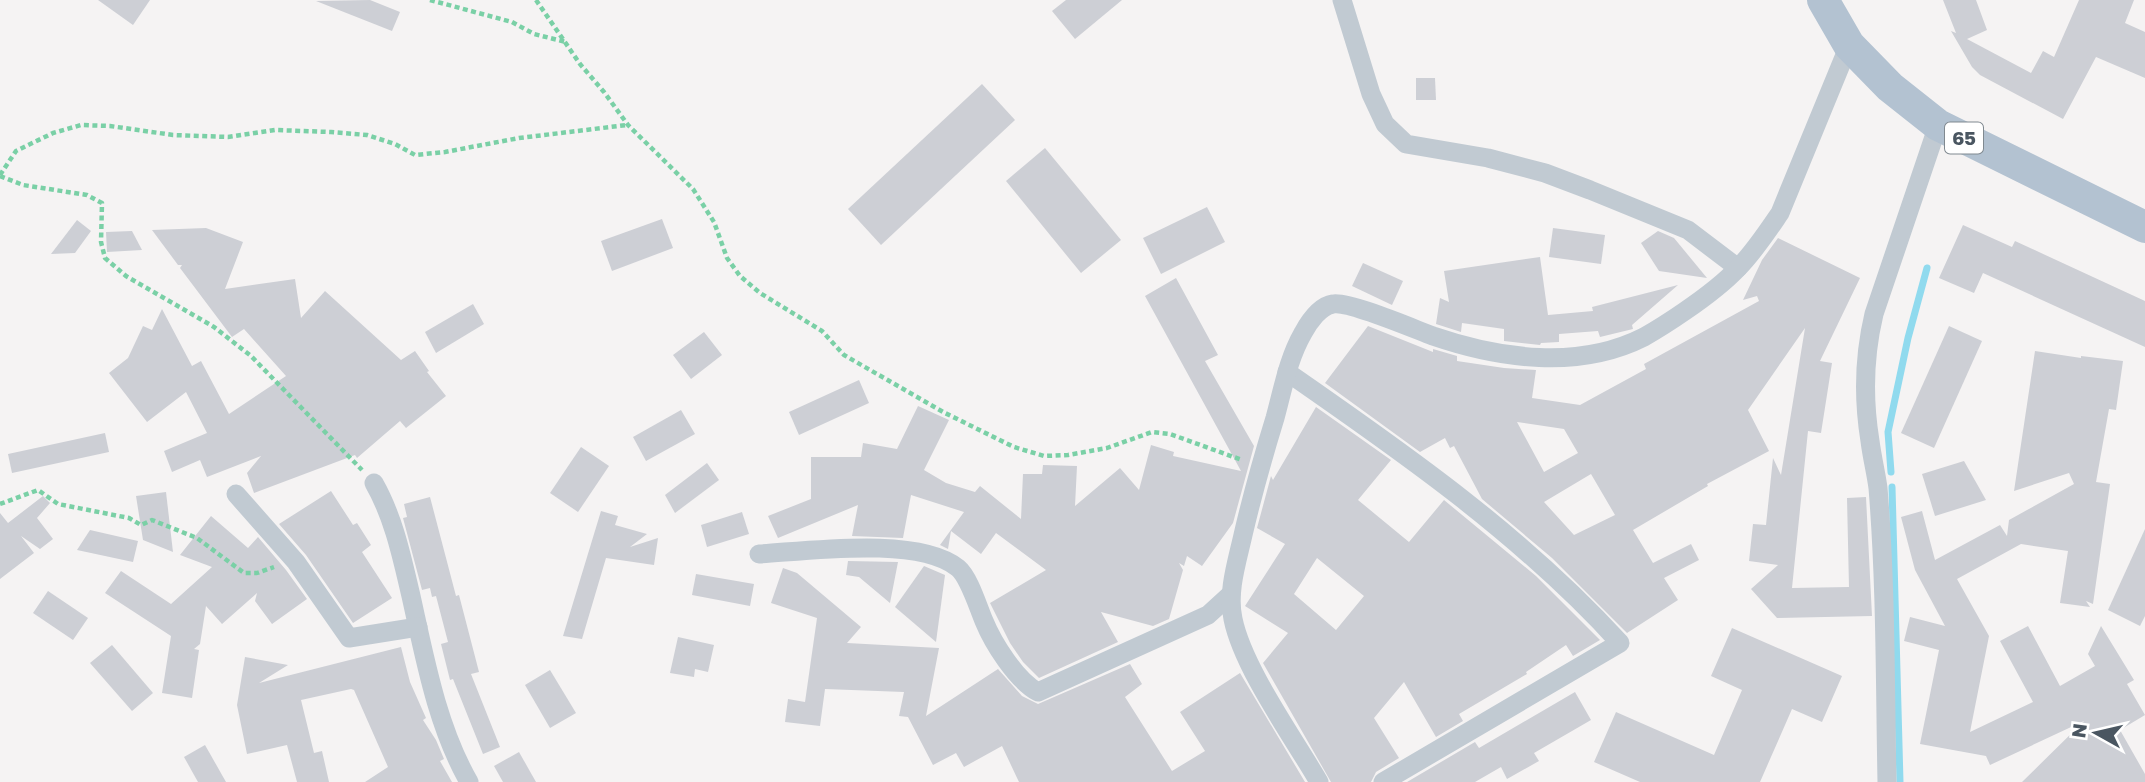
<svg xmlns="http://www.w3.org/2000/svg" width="2145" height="782" viewBox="0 0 2145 782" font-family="'Golos Text',sans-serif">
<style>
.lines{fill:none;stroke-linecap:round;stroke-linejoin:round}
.stream{stroke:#90daee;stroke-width:7}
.building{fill:#cdcfd5;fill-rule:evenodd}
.path{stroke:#7ad0a6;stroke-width:4.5;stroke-dasharray:5 3.5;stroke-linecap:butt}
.minor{stroke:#c1cad2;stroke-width:19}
.primary{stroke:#b3c2d1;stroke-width:32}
.labels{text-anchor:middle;stroke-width:5;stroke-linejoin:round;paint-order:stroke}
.shield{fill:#fff;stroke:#808990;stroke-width:2}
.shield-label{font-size:19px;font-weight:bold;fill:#4a5661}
</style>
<rect width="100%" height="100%" fill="#f5f3f3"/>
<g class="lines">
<g class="stream">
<polyline points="1891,472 1888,432 1908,338 1927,268"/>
<polyline points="1892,487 1900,782"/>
</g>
</g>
<g class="building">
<polygon points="98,0 150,0 133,25"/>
<polygon points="370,0 400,12 392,31 316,1"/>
<polygon points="1066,0 1122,0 1075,39 1052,11"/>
<polygon points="1943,0 1976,0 1987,30 1967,39 2031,73 2043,51 2054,57 2079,0 2134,0 2125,23 2145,32 2145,78 2096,57 2063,119 1980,75 1972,67 1951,31 1956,33"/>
<polygon points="1416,78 1435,78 1436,100 1416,100"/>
<polygon points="982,84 1015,120 881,245 848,209"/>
<polygon points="1045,148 1121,240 1081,273 1006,181"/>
<polygon points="1207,207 1225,242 1161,274 1143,238"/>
<polygon points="662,219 673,248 612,271 601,241"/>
<polygon points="77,220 91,231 75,253 51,254"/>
<polygon points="1963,225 2012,247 2015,241 2145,301 2145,347 1983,273 1974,293 1939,278"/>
<polygon points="206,228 243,242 225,289 295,279 301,318 325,291 401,360 415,351 429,371 427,372 446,396 406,428 400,421 357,458 355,455 254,493 247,473 261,456 207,477 200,460 172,472 164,451 207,433 186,392 147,422 109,373 128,358 143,326 152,330 162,309 192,366 201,361 229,414 286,376 244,329 232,337 180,268 182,265 178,265 152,230"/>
<polygon points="1553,228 1605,235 1601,264 1549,257"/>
<polygon points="132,231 142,250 107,252 106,232"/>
<polygon points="1658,231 1674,238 1707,278 1659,271 1641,243"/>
<path d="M1778,238L1860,278L1820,361L1832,363L1821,433L1808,431L1792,588L1849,587L1847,498L1866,497L1872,616L1777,618L1751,589L1778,565L1749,561L1753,524L1766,525L1773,458L1781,475L1805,328L1748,410L1769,451L1707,484L1708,486L1633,530L1653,563L1691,544L1699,560L1664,578L1678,600L1627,633L1552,558L1482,499L1454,446L1450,448L1445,438L1420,452L1325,383L1368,326L1433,352V349L1457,356V361L1504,368L1536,370L1532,398L1580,405L1646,369L1644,364L1759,301L1757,296L1743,300L1762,260ZM1517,422L1564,429L1578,453L1544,472ZM1591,474L1615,515L1574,535L1544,502Z"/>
<polygon points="1540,257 1548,315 1593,311 1592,307 1678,285 1632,325 1633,329 1600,337 1598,331 1559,334 1559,342 1541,343 1540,345 1504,341 1504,329 1462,323 1461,332 1436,324 1440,298 1449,302 1444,271"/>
<polygon points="1363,263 1403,281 1392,305 1352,286"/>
<polygon points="1176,278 1218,355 1205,361 1254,446 1233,523 1202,566 1187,556 1184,566 1179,563 1183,570 1169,619 1153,626 1101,612 1118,642 1039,678 1023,662 1010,643 990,603 1046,570 996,533 981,554 951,531 948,549 940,545 964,512 911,495 903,538 852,536 858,505 778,538 768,516 811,499 811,457 861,457 863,443 897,449 918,406 949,420 924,470 946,483 975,492 980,486 1021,519 1023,474 1042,474 1043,465 1077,466 1075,506 1120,468 1139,490 1151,445 1174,452 1173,456 1241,471 1145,296"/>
<polygon points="473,304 484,324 436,353 425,332"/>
<polygon points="1949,326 1982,341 1934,448 1901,433"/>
<polygon points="704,332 722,355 691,379 673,355"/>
<polygon points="2035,351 2081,358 2081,356 2123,361 2116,410 2109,409 2096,482 2110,484 2093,604 2086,601 2090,607 2060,603 2068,551 2021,544 1957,579 1989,636 1970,732 2033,702 2000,641 2028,626 2060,686 2095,666 2088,654 2101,626 2134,680 2127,684 2145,715 2120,730 2145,774 2145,782 2022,782 2084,721 1990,765 1986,756 1920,744 1939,650 1904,641 1910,617 1945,626 1915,570 1901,517 1922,511 1935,560 2000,525 2007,536 2009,520 2074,484 2069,473 2014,491"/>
<polygon points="859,380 869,403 799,435 789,412"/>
<path d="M1316,407L1391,460L1358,500L1409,542L1444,500L1536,576L1600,640L1573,656L1566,645L1526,672L1527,674L1459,714L1463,721L1436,737L1404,682L1374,718L1399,758L1376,772L1371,782H1331L1263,663L1288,633L1245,606L1285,544L1257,528L1271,476L1273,480ZM1317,558L1364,596L1336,630L1294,594Z"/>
<polygon points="681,410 695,434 646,461 633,437"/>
<polygon points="105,433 109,452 12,473 8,454"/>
<polygon points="581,447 609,466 578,512 550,493"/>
<polygon points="1964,461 1986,500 1935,516 1922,474"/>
<polygon points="707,463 719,480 675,513 665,495"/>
<polygon points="331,491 353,525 357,523 371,545 362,552 392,598 353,623 306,555 279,524"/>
<polygon points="166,492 173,552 143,540 136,496"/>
<polygon points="43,496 50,503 37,518 53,539 40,549 21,536 34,553 0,579 0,513 8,523"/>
<polygon points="430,497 456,596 459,595 479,672 471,674 500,747 483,754 453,679 450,680 441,644 448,642 436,596 432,597 430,588 422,590 403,518 407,517 404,504"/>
<polygon points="601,511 618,516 615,525 647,534 630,547 658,538 654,565 606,558 582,639 563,636"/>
<polygon points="742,512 749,534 707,547 701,525"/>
<polygon points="211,516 248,548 258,537 286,570 307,599 272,624 255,601 257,593 222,624 206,606 200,644 194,649 199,650 192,698 162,693 171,636 105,593 121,571 171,604 212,567 180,555"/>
<polygon points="2145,529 2145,616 2140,626 2108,610"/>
<polygon points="90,530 138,541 133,562 77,550"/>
<polygon points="848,561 898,562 890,603 859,577 846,575"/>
<polygon points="924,566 945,575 936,642 895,607"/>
<polygon points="783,568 797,573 861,627 847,643 939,648 926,716 998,669 1022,696 1038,704 1130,664 1142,684 1125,697 1172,771 1205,751 1180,712 1240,673 1305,782 1019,782 1002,746 964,767 956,753 933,765 908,717 899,716 904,692 825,689 820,726 785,722 788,699 805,702 817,618 771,603"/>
<polygon points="696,574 754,584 750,606 692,595"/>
<polygon points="48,591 88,618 73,640 33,613"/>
<polygon points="1732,628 1842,676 1822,722 1792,709 1760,782 1640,782 1594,762 1616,712 1714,755 1742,690 1711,676"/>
<polygon points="678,637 714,645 708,672 695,669 694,677 670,673"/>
<polygon points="112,645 153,693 132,711 90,663"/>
<polygon points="401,647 410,682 426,718 423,720 436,740 444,759 440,761 452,782 365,782 388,767 354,690 351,689 301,700 314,753 322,751 329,782 297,782 287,745 247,754 237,705 245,657 288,665 259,683"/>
<polygon points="550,670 576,713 550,728 525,685"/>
<polygon points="1575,692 1591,720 1534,753 1539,761 1507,779 1501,767 1475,782 1407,782 1475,742 1479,748"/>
<polygon points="205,745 226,782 198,782 184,757"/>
<polygon points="519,752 536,782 503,782 494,766"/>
</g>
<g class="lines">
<g class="path">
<polyline points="430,0 512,22 534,34 566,42"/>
<polyline points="536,0 580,64 604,92 628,125 693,189 714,222 727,258 740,276 760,293 822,331 844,355 945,413 1014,447 1044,456 1068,455 1107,448 1152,432 1170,434 1242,460"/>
<polyline points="0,175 16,151 53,133 81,125 110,126 173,135 228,137 275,130 331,132 367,135 395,144 415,155 445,152 519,138 627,125"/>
<polyline points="0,176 23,185 87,195 102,203 101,242 105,258 126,276 214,327 251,356 362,470"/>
<polyline points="0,504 38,490 58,504 129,518 141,525 152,520 197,538 244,573 257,573 274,567"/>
</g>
<g class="minor">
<polyline points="1342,0 1371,94 1385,124 1406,144 1488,158 1545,173 1590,190 1688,230 1738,268"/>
<path d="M1287,372C1404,453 1524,537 1620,643L1383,782"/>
<path d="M374,483C394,518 402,558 411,596C425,659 437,726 469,782"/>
<polyline points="236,494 296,562 349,638 418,627"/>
<path d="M759,554C809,551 919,536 958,568C969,577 978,607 984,621C993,643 1016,680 1038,692L1208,615L1231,594"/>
<path d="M1319,782C1293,737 1243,668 1233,619C1227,592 1237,562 1243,535C1252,496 1263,457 1275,418C1283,389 1288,359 1303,333C1309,322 1320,306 1333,304C1349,301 1414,329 1433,336C1500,359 1579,370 1644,337C1658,329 1672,320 1685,311C1704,298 1722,285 1738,268C1754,252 1767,232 1780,213L1849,45"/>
<path d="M1887,782C1885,684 1886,586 1878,488C1876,473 1872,457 1870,441C1863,398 1864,356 1874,314L1938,125"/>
</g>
<polyline class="primary" points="1823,0 1849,45 1890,87 1938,125 2145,227"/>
</g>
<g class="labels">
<rect class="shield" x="1945" y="122.5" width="38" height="31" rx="5"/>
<g class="shield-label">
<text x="1964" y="145">65</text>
</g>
</g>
<g transform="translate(2096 733) rotate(278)" stroke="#ffffff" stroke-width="5" paint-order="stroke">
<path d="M0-5L12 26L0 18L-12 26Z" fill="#4a5661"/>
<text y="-10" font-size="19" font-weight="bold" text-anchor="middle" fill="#4a5661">N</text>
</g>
</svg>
